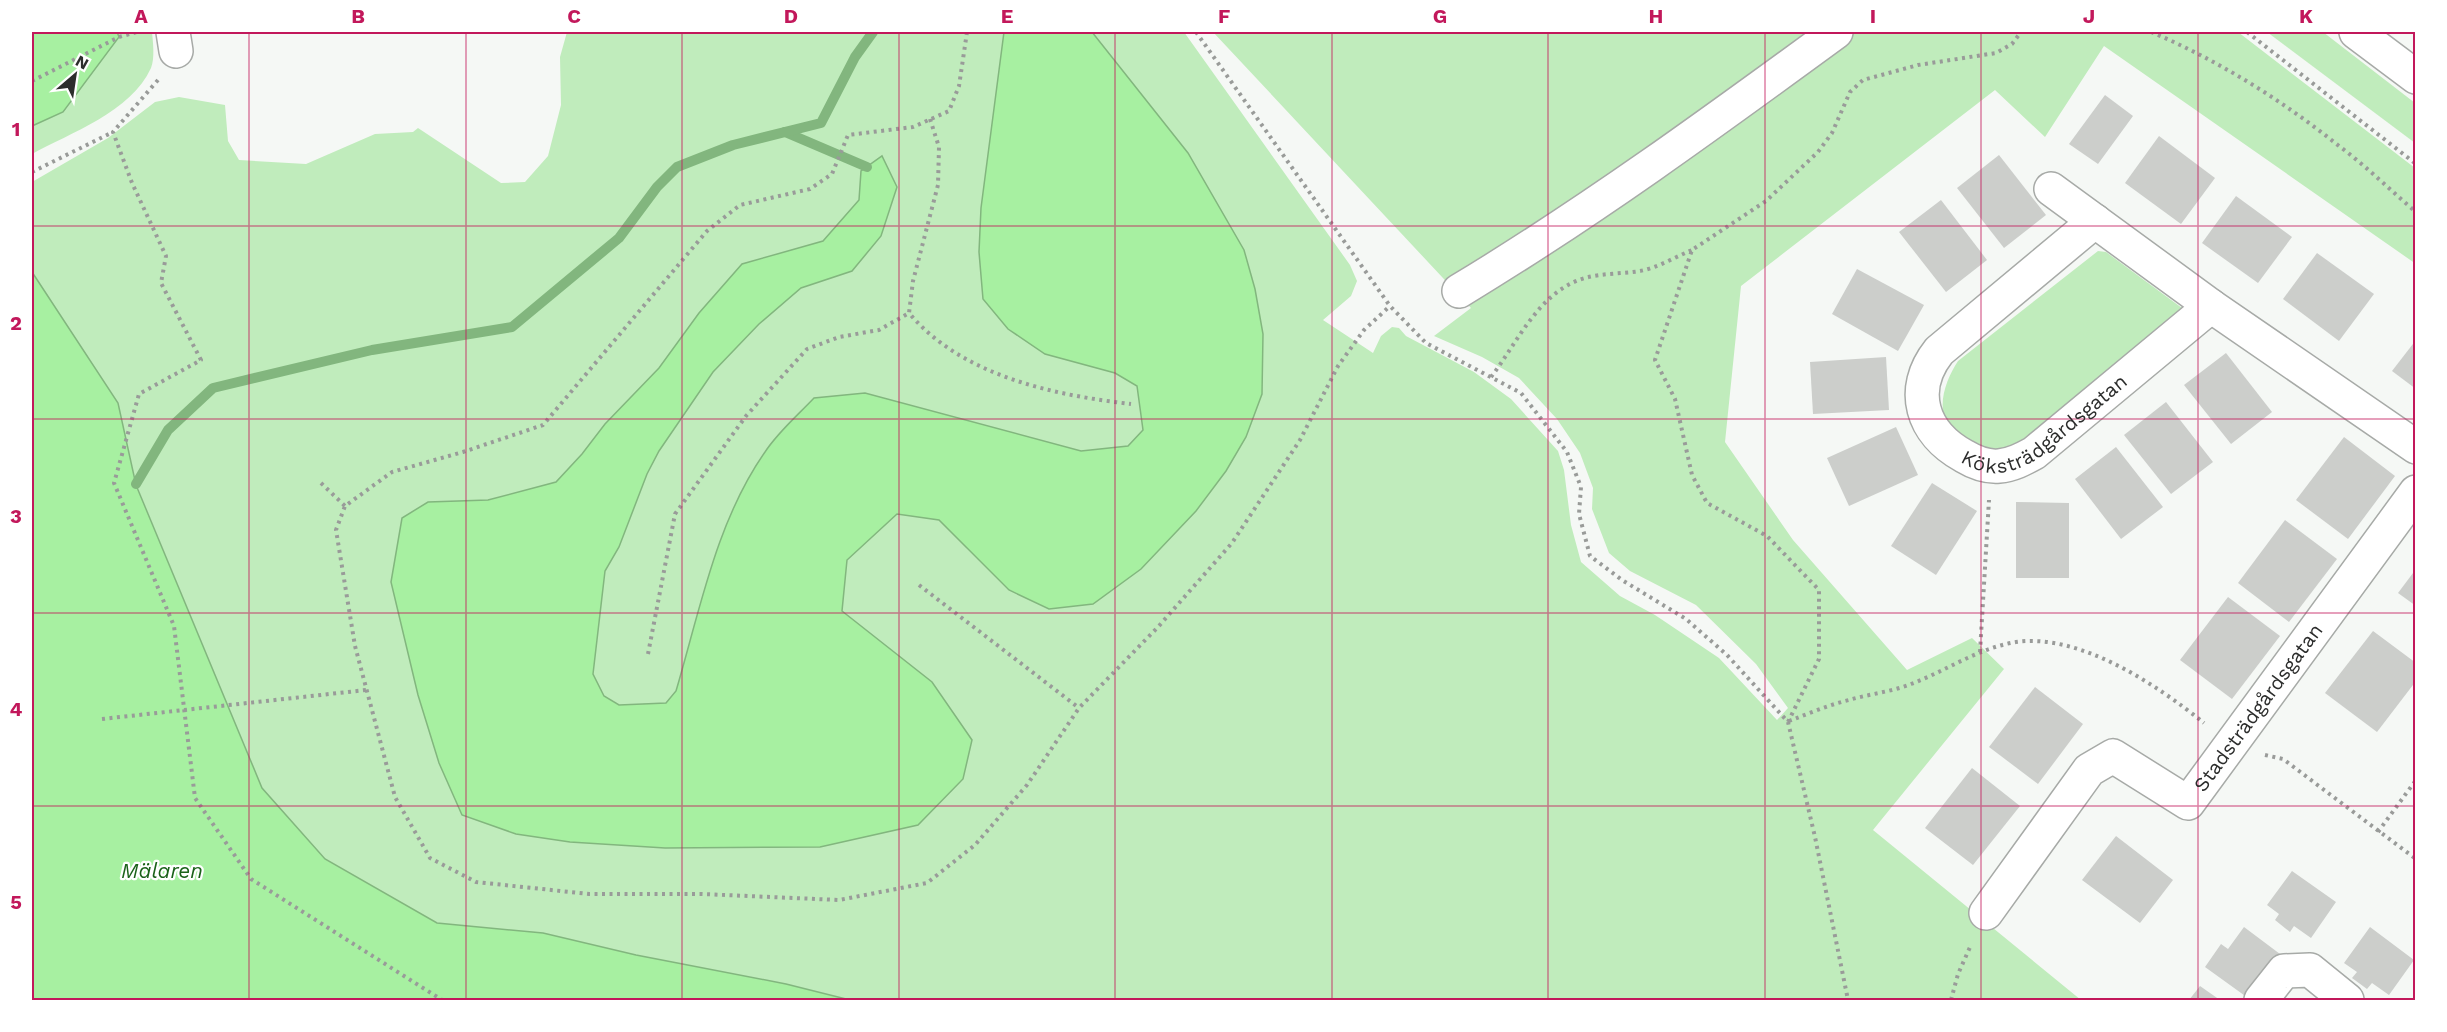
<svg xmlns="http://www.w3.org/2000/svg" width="2447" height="1032" viewBox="0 0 2447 1032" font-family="'Work Sans',sans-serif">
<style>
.green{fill:#c0ecbc}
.water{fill:#a7f0a1;stroke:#82b67e;stroke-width:1.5}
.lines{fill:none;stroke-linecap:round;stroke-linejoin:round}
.stream{stroke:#82b67e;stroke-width:10}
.building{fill:#cccecb}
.minor-casing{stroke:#a7aaa7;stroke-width:36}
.major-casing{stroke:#a7aaa7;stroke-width:36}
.path{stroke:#999b99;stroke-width:4;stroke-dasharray:3 4.5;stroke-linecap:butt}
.minor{stroke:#fff;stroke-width:33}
.major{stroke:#fff;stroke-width:33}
.grid{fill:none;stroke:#c2185b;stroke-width:1.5;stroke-opacity:0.55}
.labels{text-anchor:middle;stroke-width:4.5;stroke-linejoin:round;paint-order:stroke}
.street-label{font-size:20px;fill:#2c2d2c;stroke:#fff}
.water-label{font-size:21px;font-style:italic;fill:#1a6219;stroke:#fff}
.neatline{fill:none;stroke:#c2185b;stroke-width:2}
.grid-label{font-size:20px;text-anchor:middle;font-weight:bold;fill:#c2185b}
</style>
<rect width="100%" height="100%" fill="#f5f8f5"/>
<g class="green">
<path d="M117,32H152C153,43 155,58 151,68C131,112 70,133 32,154V126L63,112L119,37Z"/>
<polygon points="567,32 1184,32 1350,265 1357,281 1351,296 1323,320 1373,353 1381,336 1392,327 1399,328 1406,336 1474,372 1511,399 1558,451 1564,470 1571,525 1581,562 1620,596 1655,615 1719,658 1777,720 1788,708 1756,664 1696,605 1630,571 1609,553 1592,509 1593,488 1580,453 1557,419 1519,378 1482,357 1434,336 1471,308 1213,32 2238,32 2415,168 2416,264 2104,46 2045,137 1995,90 1741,286 1725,442 1793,540 1907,670 1972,638 2004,669 1873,830 2081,1000 850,1000 786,984 636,955 543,933 437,923 325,859 262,788 136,484 118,403 32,272 32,182 108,138 155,102 179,97 225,105 228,141 239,160 306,164 375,134 413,132 418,128 501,183 525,182 548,156 561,105 560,57"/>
<polygon points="2267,32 2323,32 2415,103 2415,143"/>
<path d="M2098,251L2106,252L2182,308L2184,314L2035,440L1987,455C1976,447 1963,440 1953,430C1933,412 1946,379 1958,361Z"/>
</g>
<g class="water">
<polygon points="32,32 117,32 119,37 63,112 32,126"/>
<path d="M1004,32H1092L1188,153L1244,250L1255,289L1263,334L1262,394L1246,437L1226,471L1196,511L1141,569L1093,604L1049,609L1009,590L939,520L897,514L847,560L842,611L932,682L972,740L963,779L918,825L820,847L665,848L570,842L516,834L462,815L439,763L418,695L391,582L402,518L428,502L488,500L556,482L582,454L605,424L659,368L699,313L742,264L823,241L859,200L861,171L882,156L897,187L881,236L852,271L801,288L759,324L713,372L659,451L647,474L619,547L605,571L593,674L604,696L619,705L666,703L676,691C700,610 716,522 765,452C778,432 798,415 814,398L865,393L1081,451L1128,446L1143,430L1137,386L1115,373L1045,354L1008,329L983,299L979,252L981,208Z"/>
<polygon points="32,272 118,403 136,485 262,788 325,859 437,923 543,933 636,955 786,984 850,1000 32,1000"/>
</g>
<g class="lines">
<g class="stream">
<polyline points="785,132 867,167"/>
<polyline points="136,484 168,430 213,388 372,350 512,327 619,238 657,187 677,167 733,145 821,123 855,57 873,32"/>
</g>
</g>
<g class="building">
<polygon points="2105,95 2133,116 2098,164 2069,144"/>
<polygon points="2159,136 2215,178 2181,224 2125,183"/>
<polygon points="1999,155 2046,215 2004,248 1957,188"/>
<polygon points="2236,196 2292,237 2258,283 2202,243"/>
<polygon points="1941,200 1987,260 1946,292 1899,232"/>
<polygon points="2317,253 2374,294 2339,341 2283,299"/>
<polygon points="1857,269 1924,305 1898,351 1832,314"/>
<polygon points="2416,340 2416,389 2392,371"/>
<polygon points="2226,353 2272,412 2231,444 2184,385"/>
<polygon points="1886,357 1889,410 1813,414 1810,362"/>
<polygon points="2166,402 2213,462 2171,494 2124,435"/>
<polygon points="1896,427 1918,475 1849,506 1827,458"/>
<polygon points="2344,437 2395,476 2348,539 2296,500"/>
<polygon points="2116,447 2163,507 2121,539 2075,479"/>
<polygon points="1932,483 1977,511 1936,575 1891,546"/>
<polygon points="2016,502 2069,503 2069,578 2016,578"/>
<polygon points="2285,520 2337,559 2289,622 2238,583"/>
<polygon points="2416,569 2416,606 2398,593"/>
<polygon points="2228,597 2280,636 2232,699 2180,660"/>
<polygon points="2373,631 2416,663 2416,681 2377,732 2325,693"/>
<polygon points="2035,687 2083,724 2038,784 1989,747"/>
<polygon points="1972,768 2020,806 1973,865 1925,828"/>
<polygon points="2116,836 2173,880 2140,923 2082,880"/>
<polygon points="2292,871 2336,902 2311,938 2294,926 2290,932 2275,920 2279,914 2267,905"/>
<polygon points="2244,927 2280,954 2248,998 2205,967 2221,944 2228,949"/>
<polygon points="2370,927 2414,960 2389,995 2372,983 2367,989 2352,978 2357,972 2344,963"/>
<polygon points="2200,986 2220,1000 2189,1000"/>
</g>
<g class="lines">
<defs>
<g id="minor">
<polyline points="173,32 176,51"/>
<polyline points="2051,189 2211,306 2416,447"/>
<path id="s1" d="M2095,221L1939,351C1908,390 1922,433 1964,456C1974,462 1987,467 1999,466C2012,465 2023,459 2034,453L2211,306"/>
<path d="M1459,291C1590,212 1713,122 1836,32"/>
<path id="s2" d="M1986,913L2089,770L2113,756L2188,803L2416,492"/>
<polyline points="2261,1000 2284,971 2310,970 2347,1000"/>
</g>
<polyline id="major" points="2356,32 2416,77"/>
</defs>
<use href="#minor" class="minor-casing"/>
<use href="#major" class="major-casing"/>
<g class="path">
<polyline points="967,32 959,86 949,111 913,127 848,135 832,174 810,189 740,205 707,231 543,425 463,452 392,472 345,506 336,530 355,646 395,797 430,858 476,882 589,894 702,894 839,900 927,883 975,845 1027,785 1079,708 1158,627 1232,543 1300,440 1338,366 1364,330 1390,306"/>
<polyline points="1196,32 1390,306 1426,343 1521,393 1567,452 1581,487 1579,514 1590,556 1622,580 1686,619 1727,655 1788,722 1815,837 1848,1000"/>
<path d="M2151,32C2218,60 2283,101 2339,146C2366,166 2390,190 2416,212"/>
<polyline points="2247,32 2416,164"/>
<polyline points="158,80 113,132 132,183 166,256 161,283 201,360 139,394 114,483 174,626 195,798 251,879 442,1000"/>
<polyline points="32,81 119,37 137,32"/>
<path d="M930,119L939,147L938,185L913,281L909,313C962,376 1053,395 1131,404"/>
<polyline points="32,172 113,132"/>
<path d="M1491,377C1518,342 1539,291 1585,278C1602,273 1622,274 1640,271C1657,268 1675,257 1692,250"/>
<polyline points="321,483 345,506"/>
<polyline points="919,585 1079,708"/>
<polyline points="1980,652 1989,500"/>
<polyline points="648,654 675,514 746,416 807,349 839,337 879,330 909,313"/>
<polyline points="102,719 366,690"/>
<path d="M1789,721C1808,714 1828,705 1849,700C1869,694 1891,692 1911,684C1946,671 1978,648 2016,642C2080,633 2157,685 2204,723"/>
<polyline points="1788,722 1819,659 1819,590 1767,536 1707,503 1692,475 1675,399 1655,360 1692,250 1766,201 1818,152 1832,133 1850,92 1863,80 1918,65 1996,53 2012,44 2021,32"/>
<polyline points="2265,755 2283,759 2416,859"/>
<polyline points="2378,832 2416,780"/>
<polyline points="1951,1000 1958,974 1971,945"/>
</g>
<use href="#minor" class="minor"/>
<use href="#major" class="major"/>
</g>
<path class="grid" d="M249,32V1000M466,32V1000M682,32V1000M899,32V1000M1115,32V1000M1332,32V1000M1548,32V1000M1765,32V1000M1981,32V1000M2198,32V1000M32,226H2416M32,419H2416M32,613H2416M32,806H2416"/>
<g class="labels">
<g class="street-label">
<text dy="7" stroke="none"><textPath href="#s1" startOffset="424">Köksträdgårdsgatan</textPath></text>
<text dy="7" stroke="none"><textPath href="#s2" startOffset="411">Stadsträdgårdsgatan</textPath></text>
</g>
<g class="water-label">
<text x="162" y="878">Mälaren</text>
</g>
</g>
<rect width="2447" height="1032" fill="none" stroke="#ffffff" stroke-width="66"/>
<g transform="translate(75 75) rotate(29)" stroke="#ffffff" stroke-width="4.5" paint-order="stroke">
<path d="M0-4.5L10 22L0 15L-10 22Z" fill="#2c2d2c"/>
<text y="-9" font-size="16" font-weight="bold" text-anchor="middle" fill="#2c2d2c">N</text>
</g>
<rect x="33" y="33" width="2381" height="966" class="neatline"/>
<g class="grid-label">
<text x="141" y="23">A</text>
<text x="358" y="23">B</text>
<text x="574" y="23">C</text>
<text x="791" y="23">D</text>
<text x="1007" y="23">E</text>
<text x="1224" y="23">F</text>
<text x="1440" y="23">G</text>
<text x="1656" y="23">H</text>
<text x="1873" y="23">I</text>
<text x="2089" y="23">J</text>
<text x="2306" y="23">K</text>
<text x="16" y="136">1</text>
<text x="16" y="330">2</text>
<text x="16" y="523">3</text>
<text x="16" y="716">4</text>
<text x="16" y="909">5</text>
</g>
</svg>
